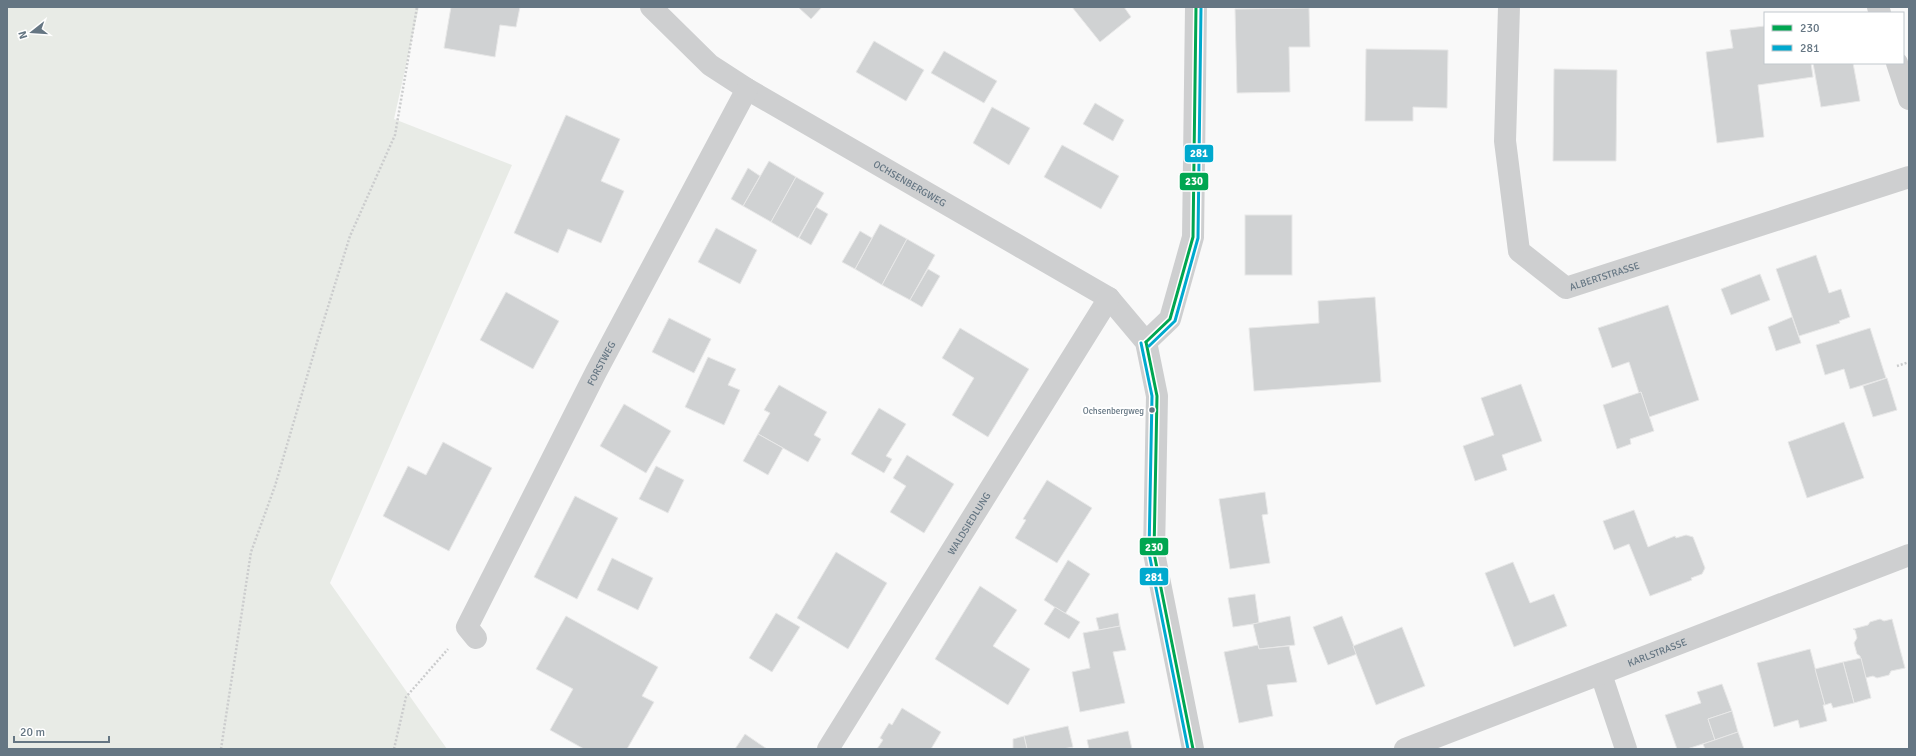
<svg xmlns="http://www.w3.org/2000/svg" width="1916" height="756" viewBox="0 0 1916 756" font-family="Signika,sans-serif">
<style>
.green{fill:#e8ebe6}
.building{fill:#d0d2d3;stroke:#e8e8e8}
.lines{fill:none;stroke-linecap:round;stroke-linejoin:round}
.path{stroke:#cbcccd;stroke-width:2.5;stroke-dasharray:2 2;stroke-linecap:butt}
.minor{stroke:#cecfd0;stroke-width:22}
.bus-1-casing{stroke:#fff;stroke-width:6}
.bus-2-casing{stroke:#fff;stroke-width:6}
.bus-1{stroke:#00a651;stroke-width:3}
.bus-2{stroke:#00a9ce;stroke-width:3}
.bus-dot{fill:#657683;stroke:#fff;stroke-width:1.5}
.labels{text-anchor:middle;stroke-width:4;stroke-linejoin:round;paint-order:stroke}
.bus-label{font-size:9px;fill:#657683;stroke:#fff;text-anchor:end}
.street-label{font-size:10px;fill:#657683;stroke:#fff}
.line-badge{stroke:#fff;stroke-width:1.5}
.badge-label{font-size:11px;text-anchor:middle;font-weight:bold;fill:#fff}
</style>
<rect width="100%" height="100%" fill="#f9f9f9"/>
<polygon class="green" points="7,7 419,7 394,119 512,165 330,583 447,749 7,749"/>
<g class="building">
<polygon points="451,7 520,7 516,27 500,25 495,57 444,48"/>
<polygon points="798,7 822,7 811,19"/>
<polygon points="1072,7 1124,7 1131,17 1100,42"/>
<polygon points="1309,8 1310,47 1289,47 1290,92 1237,93 1235,9"/>
<polygon points="1765,26 1765,63 1811,63 1813,77 1758,85 1764,137 1717,143 1706,52 1733,48 1730,30"/>
<polygon points="874,41 924,70 906,101 856,72"/>
<polygon points="1366,49 1448,50 1447,108 1413,107 1413,121 1365,121"/>
<polygon points="944,51 997,81 984,103 931,73"/>
<polygon points="1813,63 1853,63 1860,101 1821,107"/>
<polygon points="1554,69 1617,70 1616,161 1553,161"/>
<polygon points="1095,103 1124,120 1113,141 1083,124"/>
<polygon points="992,107 1030,128 1009,165 973,143"/>
<polygon points="566,115 620,139 601,181 624,191 601,243 568,229 558,253 514,233"/>
<polygon points="1062,145 1119,176 1101,209 1044,177"/>
<polygon points="769,161 796,177 771,222 743,206"/>
<polygon points="748,168 760,176 743,206 731,199"/>
<polygon points="796,177 824,193 798,238 771,222"/>
<polygon points="816,207 828,214 811,245 799,238"/>
<rect x="1245" y="215" width="47" height="60"/>
<polygon points="880,224 907,239 882,285 855,269"/>
<polygon points="716,228 757,250 740,284 698,262"/>
<polygon points="860,231 872,238 855,269 842,262"/>
<polygon points="907,239 935,255 910,300 882,285"/>
<polygon points="1816,255 1829,293 1841,289 1850,317 1839,321 1840,323 1799,336 1776,269"/>
<polygon points="928,269 940,276 922,307 910,300"/>
<polygon points="1760,274 1770,300 1731,315 1721,289"/>
<polygon points="506,292 559,321 533,369 480,340"/>
<polygon points="1375,297 1381,382 1254,391 1249,328 1319,323 1318,301"/>
<polygon points="1668,305 1699,400 1649,417 1641,392 1639,393 1629,362 1612,368 1598,328"/>
<polygon points="1792,317 1801,343 1776,351 1768,327"/>
<polygon points="669,318 711,339 694,373 652,352"/>
<polygon points="960,328 1029,369 988,437 952,415 974,378 942,358"/>
<polygon points="1870,328 1886,378 1850,389 1844,369 1825,375 1816,345"/>
<polygon points="708,357 736,369 728,385 740,390 724,425 685,407"/>
<polygon points="1887,378 1897,410 1873,417 1863,386"/>
<polygon points="1521,384 1542,441 1502,455 1507,470 1475,481 1463,446 1494,435 1481,398"/>
<polygon points="779,385 827,412 814,435 821,439 808,462 758,434 770,413 764,410"/>
<polygon points="1641,392 1654,431 1630,439 1631,444 1617,449 1603,405"/>
<polygon points="624,404 671,431 646,473 600,446"/>
<polygon points="879,408 906,424 886,456 892,459 884,473 851,454"/>
<polygon points="1844,422 1864,478 1807,498 1788,442"/>
<polygon points="758,434 783,448 768,475 743,461"/>
<polygon points="443,442 492,468 449,551 383,516 408,466 426,475"/>
<polygon points="907,455 954,484 924,533 890,512 906,486 893,478"/>
<polygon points="656,466 684,480 668,513 639,499"/>
<polygon points="1047,480 1092,508 1057,563 1015,538 1026,520 1023,519"/>
<polygon points="1265,492 1268,514 1262,515 1270,563 1230,569 1219,499"/>
<polygon points="575,496 618,518 577,599 534,577"/>
<polygon points="1634,510 1648,547 1675,536 1676,538 1686,535 1693,537 1705,568 1702,574 1691,578 1692,580 1650,596 1629,544 1614,550 1603,521"/>
<polygon points="836,552 887,583 848,649 797,618"/>
<polygon points="612,558 653,578 638,610 597,590"/>
<polygon points="1068,560 1090,574 1065,614 1044,600"/>
<polygon points="1513,562 1530,603 1554,594 1567,626 1514,647 1485,573"/>
<polygon points="980,586 1017,610 993,646 1030,669 1008,705 935,659"/>
<polygon points="1255,594 1259,623 1233,627 1228,598"/>
<polygon points="1055,607 1080,622 1069,639 1044,624"/>
<polygon points="776,613 800,627 772,672 749,658"/>
<polygon points="1118,613 1120,626 1099,630 1096,618"/>
<polygon points="566,616 658,667 642,696 654,702 627,749 584,749 550,730 573,689 536,669"/>
<polygon points="1290,616 1295,645 1259,649 1253,624"/>
<polygon points="1342,616 1357,654 1328,665 1313,627"/>
<polygon points="1880,619 1884,621 1892,619 1905,668 1891,671 1889,675 1877,678 1873,676 1865,678 1860,656 1857,654 1854,643 1857,638 1855,630 1853,629 1868,625 1870,622"/>
<polygon points="1120,626 1126,650 1113,652 1125,703 1080,712 1072,672 1090,668 1083,633"/>
<polygon points="1402,627 1425,686 1376,705 1353,646"/>
<polygon points="1258,645 1259,649 1289,646 1297,682 1267,685 1273,716 1239,723 1224,652"/>
<polygon points="1810,649 1825,705 1823,705 1827,721 1800,728 1798,720 1774,727 1757,663"/>
<polygon points="1861,658 1871,698 1854,703 1843,662"/>
<polygon points="1843,662 1854,703 1833,708 1831,703 1825,705 1815,669"/>
<polygon points="1722,684 1732,711 1708,719 1715,740 1687,749 1677,749 1665,715 1701,703 1697,692"/>
<polygon points="902,708 941,732 931,749 877,749 883,740 880,738 889,723 892,725"/>
<polygon points="1732,711 1738,732 1715,740 1708,719"/>
<polygon points="1068,726 1073,747 1063,749 1027,749 1024,736"/>
<polygon points="1128,731 1132,749 1089,749 1087,740"/>
<polygon points="1738,732 1744,749 1705,749 1703,744"/>
<polygon points="745,734 767,749 735,749"/>
<polygon points="1024,736 1027,749 1013,749 1013,739"/>
</g>
<g class="lines">
<g class="path">
<polyline points="1897,366 1909,362"/>
<polyline points="221,749 251,552 275,486 318,339 350,236 395,135 417,7"/>
<polyline points="394,749 406,697 448,649"/>
</g>
<g class="minor">
<path id="s1" d="M651,7L710,65L747,89L1109,298L1146,342L1157,396L1154,553L1193,749"/>
<path id="s2" d="M1509,7L1505,141L1519,251L1566,288L1909,177"/>
<polyline points="1878,7 1880,13"/>
<polyline points="1897,63 1909,99"/>
<polyline points="1146,342 1170,319 1193,237 1196,7"/>
<path id="s3" d="M476,638L467,627L596,372L747,89"/>
<polyline points="1601,674 1626,749"/>
<path id="s4" d="M828,749L1109,298"/>
<path id="s5" d="M1405,749L1909,555"/>
</g>
<defs>
<g id="bus-1">
<polyline points="1146,342 1157,396 1154,553 1193,749"/>
<polyline points="1146,342 1170,319 1193,237 1196,7"/>
</g>
<g id="bus-2">
<polyline points="1141,343 1152,396 1149,553 1188,749"/>
<polyline points="1149,346 1175,321 1198,238 1201,7"/>
</g>
</defs>
<use href="#bus-1" class="bus-1-casing"/>
<use href="#bus-2" class="bus-2-casing"/>
<use href="#bus-1" class="bus-1"/>
<use href="#bus-2" class="bus-2"/>
</g>
<circle class="bus-dot" cx="1152" cy="410" r="3.5"/>
<g class="labels">
<g class="bus-label">
<text x="1144" y="414">Ochsenbergweg</text>
</g>
<g class="street-label">
<text dy="4" stroke="none"><textPath href="#s1" startOffset="315">OCHSENBERGWEG</textPath></text>
<text dy="4" stroke="none"><textPath href="#s2" startOffset="345">ALBERTSTRASSE</textPath></text>
<text dy="4" stroke="none"><textPath href="#s3" startOffset="310">FORSTWEG</textPath></text>
<text dy="4" stroke="none"><textPath href="#s4" startOffset="266">WALDSIEDLUNG</textPath></text>
<text dy="4" stroke="none"><textPath href="#s5" startOffset="270">KARLSTRASSE</textPath></text>
</g>
</g>
<g class="line-badge">
<rect x="1184" y="144" width="30" height="19" rx="4" fill="#00a9ce"/>
<rect x="1179" y="172" width="30" height="19" rx="4" fill="#00a651"/>
<rect x="1139" y="537" width="30" height="19" rx="4" fill="#00a651"/>
<rect x="1139" y="567" width="30" height="19" rx="4" fill="#00a9ce"/>
</g>
<g class="badge-label">
<text x="1199" y="157">281</text>
<text x="1194" y="185">230</text>
<text x="1154" y="551">230</text>
<text x="1154" y="581">281</text>
</g>
<rect width="1916" height="756" fill="none" stroke="#657683" stroke-width="16"/>
<rect x="1764" y="12" width="140" height="52" fill="#ffffff" stroke="#c1c8cd"/>
<rect x="1772" y="25" width="20" height="6" fill="#00a651" stroke="#c1c8cd"/>
<text x="1800" y="32" font-size="12" fill="#657683">230</text>
<rect x="1772" y="45" width="20" height="6" fill="#00a9ce" stroke="#c1c8cd"/>
<text x="1800" y="52" font-size="12" fill="#657683">281</text>
<g transform="translate(32 32) rotate(253)" stroke="#ffffff" stroke-width="3" paint-order="stroke">
<path d="M0-3L7 15L0 10L-7 15Z" fill="#657683"/>
<text y="-6" font-size="11" font-weight="bold" text-anchor="middle" fill="#657683">N</text>
</g>
<path d="M14 736v6h95v-6" fill="none" stroke="#657683" stroke-width="2"/>
<text x="20" y="736" font-size="12" fill="#657683" stroke="#ffffff" stroke-width="3" paint-order="stroke">20 m</text>
</svg>
